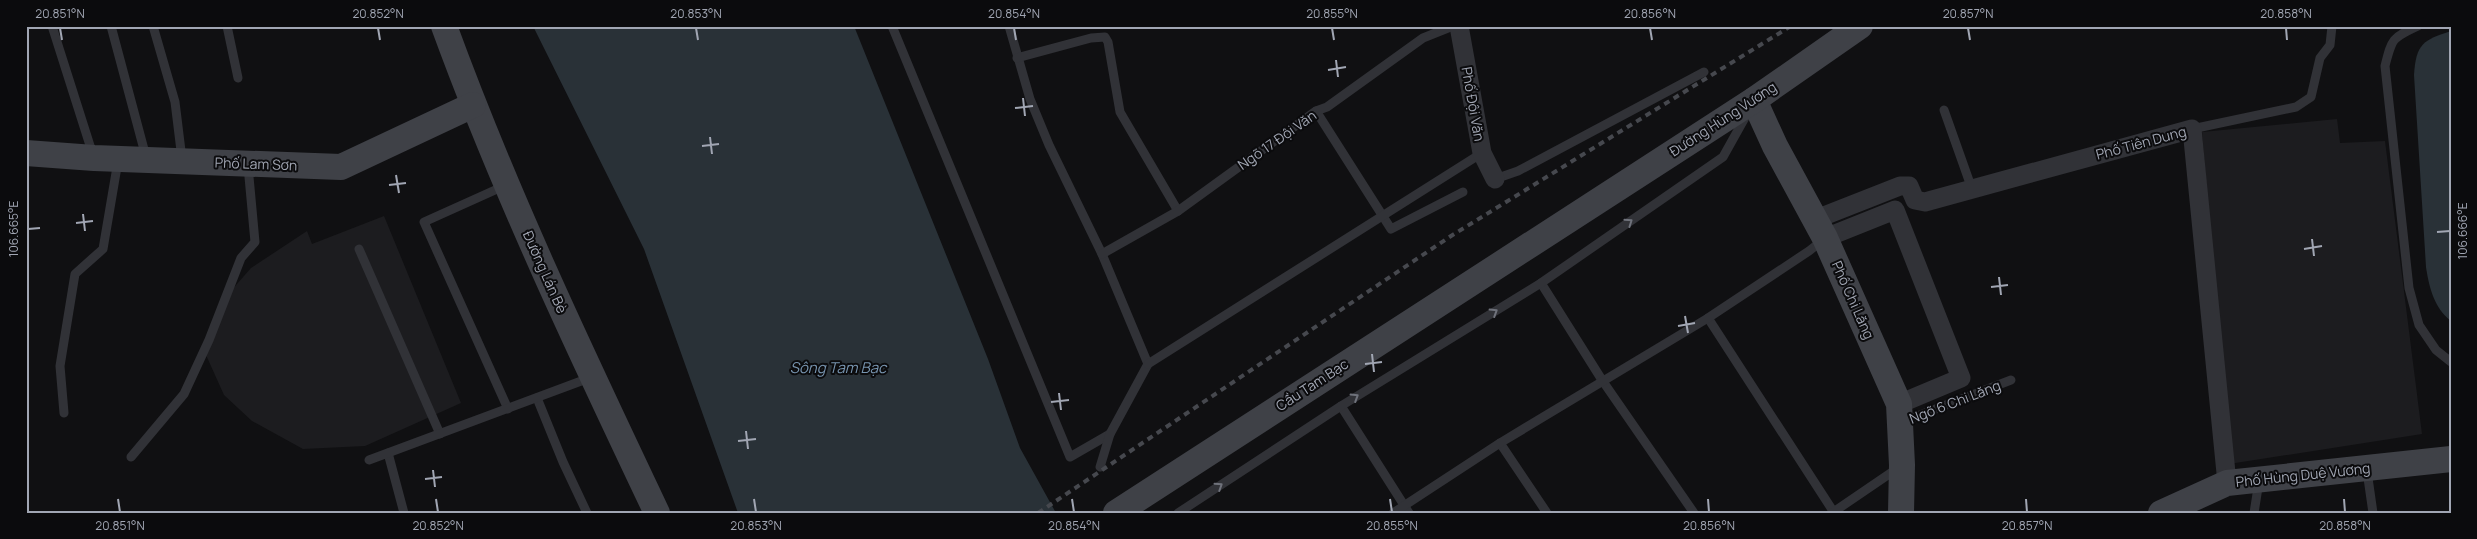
<svg xmlns="http://www.w3.org/2000/svg" width="2477" height="539" viewBox="0 0 2477 539" font-family="Manrope,sans-serif">
<style>
.built{fill:#1c1c1f}
.water{fill:#293137}
.lines{fill:none;stroke-linecap:round;stroke-linejoin:round}
.lane{stroke:#313237;stroke-width:9}
.street{stroke:#313237;stroke-width:19}
.secondary{stroke:#3f4147;stroke-width:26}
.rail{stroke:#46484e;stroke-width:4;stroke-dasharray:6 5;stroke-linecap:butt}
.oneway{stroke:#6f727b}
.ticks{fill:none;stroke:#a1a6b3;stroke-width:2}
.labels{text-anchor:middle;stroke-width:4;stroke-linejoin:round;paint-order:stroke}
.street-label{font-size:14px;fill:#a1a6b3;stroke:#0b0b0d}
.water-label{font-size:15px;font-style:italic;fill:#7794af;stroke:#0b0b0d}
.neatline{fill:none;stroke:#a1a6b3;stroke-width:2}
.ticks-label{font-size:12px;text-anchor:middle;fill:#a1a6b3}
</style>
<rect width="100%" height="100%" fill="#101012"/>
<g class="built">
<polygon points="2337,119 2340,143 2385,141 2422,434 2229,464 2202,132"/>
<polygon points="384,216 461,403 365,446 303,449 252,421 224,395 206,355 230,292 251,268 307,231 312,244"/>
</g>
<g class="water">
<polygon points="533,26 854,26 988,359 1020,448 1056,513 738,513 644,249"/>
<path d="M2451,31V321C2434,308 2429,287 2426,267L2414,75C2416,44 2423,40 2451,31Z"/>
</g>
<g class="lines">
<g class="lane">
<polyline points="52,26 93,155"/>
<polyline points="111,26 146,157"/>
<polyline points="153,26 175,102 182,159"/>
<polyline points="227,26 238,78"/>
<polyline points="892,26 1070,457 1110,434"/>
<polyline points="1009,26 1030,99 1049,145 1102,254 1148,364 1110,434 1100,467"/>
<path d="M2418,26C2392,38 2392,38 2385,66L2409,288L2419,325L2436,350L2451,362"/>
<polyline points="1017,58 1091,38 1105,37 1108,42 1120,112 1178,211"/>
<polyline points="1944,110 1972,189"/>
<polyline points="1316,111 1391,229 1463,192"/>
<polyline points="2192,129 2296,107 2311,97 2320,58 2330,45 2332,26"/>
<polyline points="1495,179 1518,171 1704,72"/>
<polyline points="504,186 424,222 508,409"/>
<polyline points="359,249 440,434"/>
<polyline points="1102,254 1178,211 1316,111 1327,107 1423,38 1453,26"/>
<polyline points="1541,283 1602,380 1694,513"/>
<polyline points="1708,318 1833,511"/>
<polyline points="1148,364 1482,153"/>
<polyline points="537,398 563,462 587,513"/>
<polyline points="1341,406 1409,513"/>
<polyline points="64,413 60,366 75,274 103,249 118,161"/>
<polyline points="1902,422 2011,380"/>
<polyline points="1500,443 1547,513"/>
<polyline points="388,453 404,513"/>
<polyline points="131,457 184,394 209,340 241,258 255,242 248,166"/>
<polyline points="369,460 592,377"/>
<polyline points="2367,471 2373,513"/>
<polyline points="1178,513 1341,406 1541,283 1723,157 1747,114"/>
<polyline points="1393,513 1500,443 1708,318 1809,251 1823,240"/>
<polyline points="1832,513 1898,468"/>
<polyline points="2254,513 2259,481"/>
</g>
<g class="street">
<polyline points="1459,26 1482,153 1495,179"/>
<polyline points="1816,219 1900,186 1909,186 1915,200 1925,202 2192,129 2227,483"/>
<polyline points="1825,238 1895,210 1961,378 1899,404"/>
</g>
<g class="secondary">
<path d="M444,26C505,193 581,353 657,513"/>
<polyline points="1754,100 1775,146 1825,238 1899,404 1902,465 1901,513"/>
<polyline points="26,153 94,158 341,167 473,105"/>
<polyline points="1116,513 1754,100 1860,26"/>
<polyline points="2161,513 2227,483 2451,459"/>
</g>
<polyline class="rail" points="1038,513 1451,236 1791,26"/>
</g>
<defs><path id="oneway-chevron" d="M-2-3.5L2.5 0L-2 3.5" fill="none" stroke-width="1.6" stroke-linecap="round" stroke-linejoin="round" transform="scale(1.25)"/></defs>
<g class="oneway">
<use href="#oneway-chevron" transform="translate(1629 222) rotate(-35)"/>
<use href="#oneway-chevron" transform="translate(1494 312) rotate(-32)"/>
<use href="#oneway-chevron" transform="translate(1355 397) rotate(-32)"/>
<use href="#oneway-chevron" transform="translate(1219 486) rotate(-33)"/>
</g>
<path class="ticks" d="M60,28L62,40M378,28L380,40M696,28L698,40M1014,28L1016,40M1332,28L1334,40M1650,28L1652,40M1968,28L1970,40M2286,28L2287,40M1336,60L1338,77M1328,70L1346,67M1023,98L1025,116M1015,108L1033,106M710,137L712,154M702,146L719,144M396,175L399,193M389,185L406,183M83,214L85,231M76,223L93,221M28,229L40,228M2437,232L2450,231M2312,239L2314,256M2304,249L2322,246M1999,277L2001,295M1991,287L2008,285M1685,316L1688,333M1678,326L1695,323M1372,354L1374,372M1365,364L1382,362M1059,393L1061,410M1051,402L1069,400M746,431L748,449M738,441L756,439M433,470L435,487M425,479L442,477M118,499L120,512M436,499L438,512M754,499L756,512M1072,499L1074,512M1390,499L1392,512M1708,499L1709,512M2026,499L2027,512M2344,499L2345,512"/>
<g class="labels">
<g class="street-label">
<text transform="translate(1473 104) rotate(80)" y="5">Phố Đội Văn</text>
<text transform="translate(1723 119) rotate(-33)" y="5">Đường Hùng Vương</text>
<text transform="translate(1277 140) rotate(-35)" y="5">Ngõ 17 Đội Văn</text>
<text transform="translate(2141 143) rotate(-15)" y="5">Phố Tiên Dung</text>
<text transform="translate(256 164) rotate(2)" y="5">Phố Lam Sơn</text>
<text transform="translate(545 272) rotate(66)" y="5">Đường Lán Bè</text>
<text transform="translate(1853 300) rotate(66)" y="5">Phố Chi Lăng</text>
<text transform="translate(1312 385) rotate(-33)" y="5">Cầu Tam Bạc</text>
<text transform="translate(1955 402) rotate(-21)" y="5">Ngõ 6 Chi Lăng</text>
<text transform="translate(2303 475) rotate(-6)" y="5">Phố Hùng Duệ Vương</text>
</g>
<g class="water-label">
<text x="838" y="373">Sông Tam Bạc</text>
</g>
</g>
<rect width="2477" height="539" fill="none" stroke="#0b0b0d" stroke-width="55"/>
<rect x="28" y="28" width="2422" height="484" class="neatline"/>
<g class="ticks-label">
<text x="60" y="18">20.851°N</text>
<text x="378" y="18">20.852°N</text>
<text x="696" y="18">20.853°N</text>
<text x="1014" y="18">20.854°N</text>
<text x="1332" y="18">20.855°N</text>
<text x="1650" y="18">20.856°N</text>
<text x="1968" y="18">20.857°N</text>
<text x="2286" y="18">20.858°N</text>
<text transform="translate(14 229) rotate(-90)" y="4">106.665°E</text>
<text transform="translate(2463 231) rotate(-90)" y="4">106.666°E</text>
<text x="120" y="530">20.851°N</text>
<text x="438" y="530">20.852°N</text>
<text x="756" y="530">20.853°N</text>
<text x="1074" y="530">20.854°N</text>
<text x="1392" y="530">20.855°N</text>
<text x="1709" y="530">20.856°N</text>
<text x="2027" y="530">20.857°N</text>
<text x="2345" y="530">20.858°N</text>
</g>
</svg>
